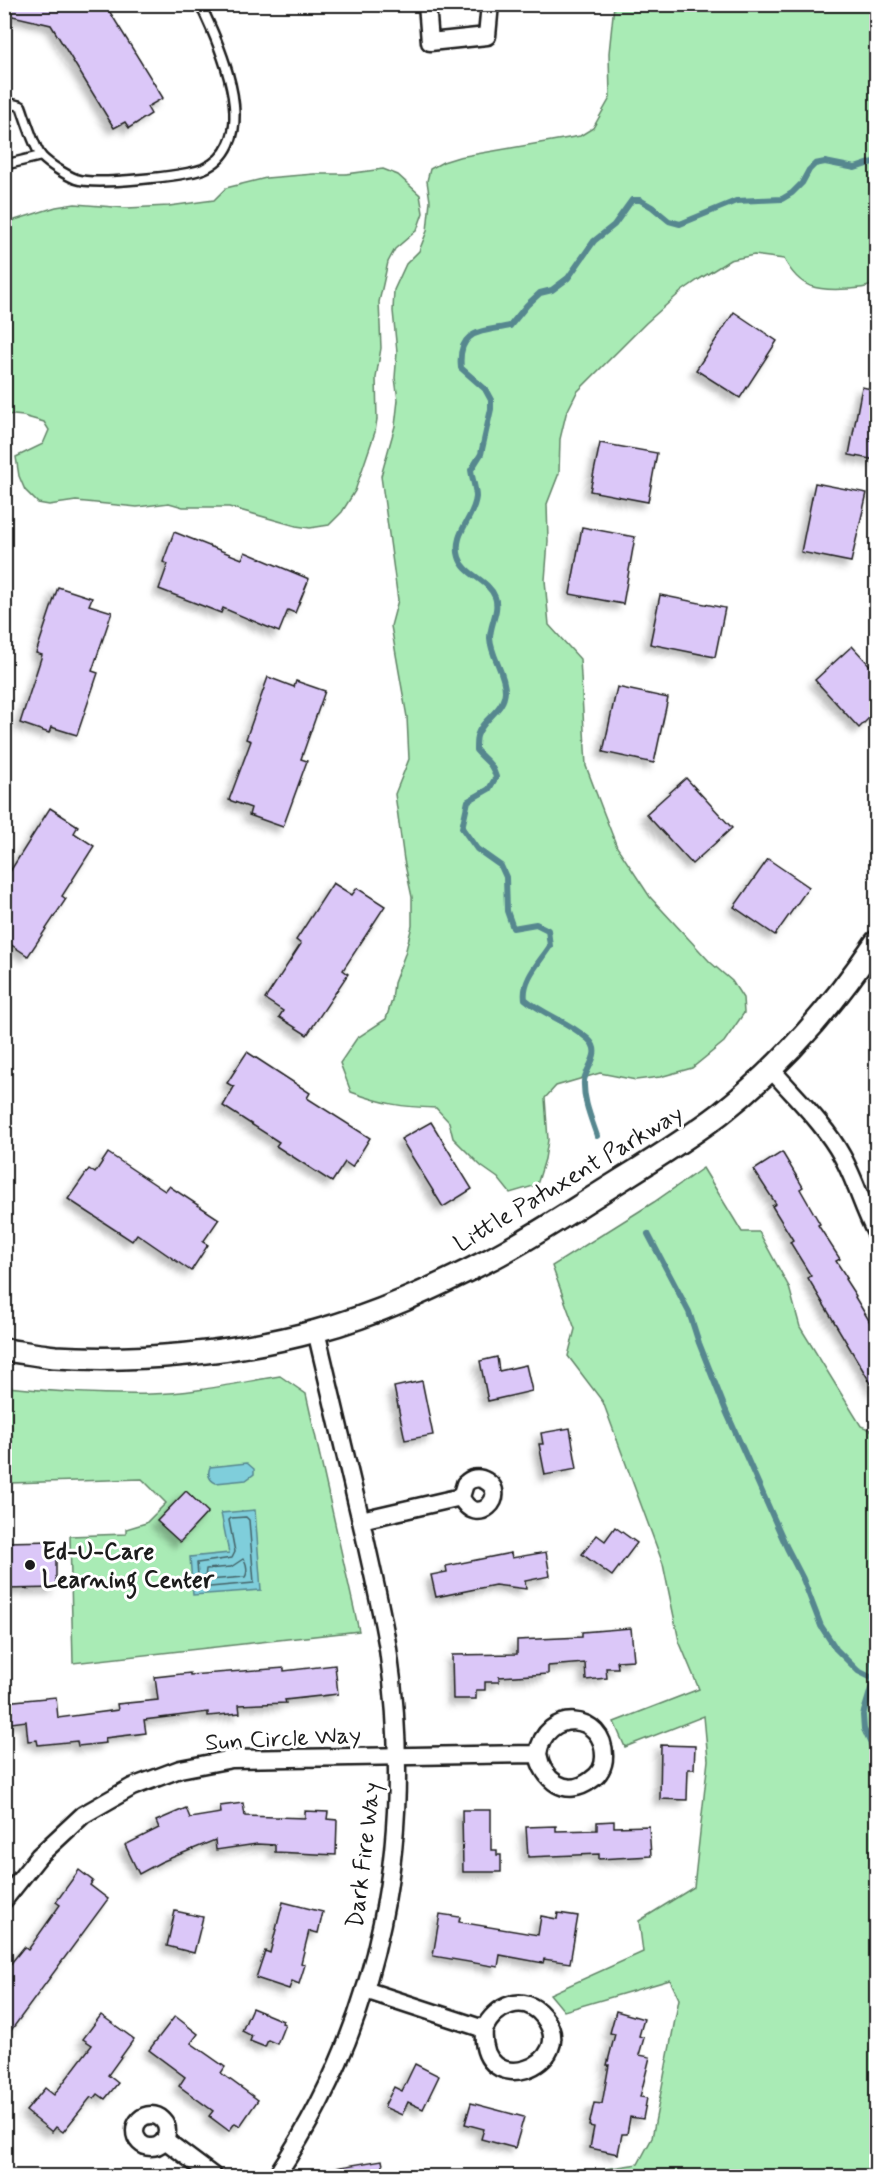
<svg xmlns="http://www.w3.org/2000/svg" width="881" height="2181" viewBox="0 0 881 2181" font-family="Mynerve,sans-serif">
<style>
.green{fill:#a9ebb5;stroke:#628468;stroke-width:1.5}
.water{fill:#7fcedb;stroke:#57878f;stroke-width:1.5}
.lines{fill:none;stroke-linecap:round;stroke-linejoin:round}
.shore{stroke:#446368;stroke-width:1.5}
.stream{stroke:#57878f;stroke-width:6}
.building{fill:#dbc7f8;stroke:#1c1c1c;stroke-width:1.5;filter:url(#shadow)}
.service-casing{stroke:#1c1c1c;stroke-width:13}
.minor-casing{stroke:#1c1c1c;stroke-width:21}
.tertiary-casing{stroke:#1c1c1c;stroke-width:26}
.service{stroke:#fff;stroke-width:8}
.minor{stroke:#fff;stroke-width:16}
.tertiary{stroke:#fff;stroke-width:21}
.poi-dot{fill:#1c1c1c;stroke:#fff;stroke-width:2}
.labels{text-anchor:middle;stroke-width:6;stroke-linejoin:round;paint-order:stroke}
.street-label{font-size:24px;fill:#1c1c1c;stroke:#fff}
.poi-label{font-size:24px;font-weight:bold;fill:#1c1c1c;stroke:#fff;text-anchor:start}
</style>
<defs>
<filter id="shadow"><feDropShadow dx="-5.5" dy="5.5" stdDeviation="3" flood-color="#0004"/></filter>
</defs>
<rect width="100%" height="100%" fill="#fff"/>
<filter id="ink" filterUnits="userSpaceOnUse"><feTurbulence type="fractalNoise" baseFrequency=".0167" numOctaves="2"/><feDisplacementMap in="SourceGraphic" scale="12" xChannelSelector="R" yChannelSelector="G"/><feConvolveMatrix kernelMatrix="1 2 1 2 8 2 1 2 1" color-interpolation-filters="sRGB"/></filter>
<g filter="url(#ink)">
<g class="green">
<path d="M614,5H876V283C867,288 859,288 848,289C817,291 800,289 784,259L754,255L730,260L698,280L682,291L646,323L577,392L566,414L560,439L559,473L547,504L548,541L545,580L549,625L580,659L586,766L603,811L617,847L650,897L710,962L732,981L743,998L744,1013L724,1042L692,1068L660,1077L636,1080L600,1073L556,1086L545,1098L548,1140L545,1159L537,1185L510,1193L498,1178L481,1166L453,1138L449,1122L436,1108C401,1107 384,1104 351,1092L340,1063L357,1038L386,1019L392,1000L394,983L405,954L412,926V897L404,860L395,794L409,759L407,717L391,626L398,600L381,476L395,426L398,400L395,378L397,352L393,311L394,290L406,264L419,251L427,231L430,201L427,181L430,169L443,162L459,157L580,136L593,128L610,98L609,53Z"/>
<polygon points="383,169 398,175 420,195 423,213 417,230 395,249 388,262 379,302 381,348 376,378 377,419 375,432 355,491 342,512 329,525 310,528 296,526 229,507 183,507 169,503 137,507 76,501 49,505 38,503 25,490 19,476 16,457 43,444 49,430 44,422 23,416 5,414 5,223 56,207 75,204 127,208 169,206 214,200 226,188 266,178 314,174 346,174"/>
<polygon points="703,1168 742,1232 759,1232 789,1287 800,1327 861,1426 876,1432 876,2176 594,2176 605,2169 638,2164 652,2138 679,1999 670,1980 564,2011 550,1994 643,1952 639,1921 694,1887 708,1760 704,1716 625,1747 614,1722 699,1689 679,1641 663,1564 603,1402 568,1356 575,1329 552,1266 654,1202"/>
<path d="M280,1376L306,1394L359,1631L73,1663L70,1536L126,1534V1529L146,1523L166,1503L142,1479L10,1483L7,1387C55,1392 102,1395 151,1394C194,1393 237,1383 280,1376Z"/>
</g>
<g class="water">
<path d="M247,1463L254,1469V1474L246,1480L216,1483C209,1480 207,1475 210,1467Z"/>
<polygon points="255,1510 261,1590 193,1595 190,1557 229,1553 221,1513"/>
</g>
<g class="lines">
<g class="shore">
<polygon points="246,1517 249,1520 254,1583 199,1588 197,1563 232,1558 235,1552 229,1520 231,1518"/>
<path d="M243,1559C247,1562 248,1573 245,1577L208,1580L205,1579L206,1569L231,1567Z"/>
</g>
<g class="stream">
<path d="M597,1136C591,1118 583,1100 584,1081C585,1068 604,1053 588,1039C568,1021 544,1015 525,999C522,979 540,962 550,946L548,930L536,924L513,928L507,911L506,877L501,866L477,849L462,828L468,801L489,789L496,777C491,761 486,762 476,750C476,746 476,740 477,736C483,717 504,712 505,691C505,672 491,657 490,638C490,624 500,610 495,597C488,579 464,575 459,557C452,533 474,519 476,497C476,489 472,478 471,470L481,454L491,409V400L485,389L461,368C457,329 482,332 510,326L527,305L540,293L552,290L568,278L594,241L614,225L632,200H640L652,207L669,221L680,224L736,201L782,199L792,193L802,183L809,170L815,164L825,162L855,168L876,161"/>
<polyline points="648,1234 689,1312 699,1343 726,1411 787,1548 803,1579 821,1626 836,1649 858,1671 874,1679"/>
<polyline points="876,1644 873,1662 874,1679 863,1715 864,1729 876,1755"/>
</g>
</g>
<g class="building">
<polygon points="4,4 105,4 163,98 147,107 151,114 129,128 125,122 114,128 51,25 4,14"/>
<polygon points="734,312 777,341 740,398 696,370"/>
<polygon points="862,387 876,390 876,460 849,455"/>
<polygon points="600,443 657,453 648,502 590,491"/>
<polygon points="815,483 867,493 851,562 801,552"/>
<polygon points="582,527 635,537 623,604 570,594"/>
<polygon points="174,532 242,559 245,552 309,579 295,613 288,610 279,632 223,608 221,613 159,589 168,564 163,562"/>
<polygon points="58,587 92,598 89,605 112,612 92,671 98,673 77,735 51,727 49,733 20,723 42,655 36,653"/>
<polygon points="660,595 725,608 715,657 650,644"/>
<polygon points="852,646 876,672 876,711 859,728 815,680"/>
<polygon points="268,677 294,687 296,681 325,691 301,759 307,761 283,827 249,815 251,808 229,800 251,741 246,739"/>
<polygon points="617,687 668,698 654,763 603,752"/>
<polygon points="686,778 732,828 692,864 646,814"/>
<polygon points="50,808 78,826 74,833 94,846 62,896 66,899 28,956 4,940 4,881"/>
<polygon points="768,859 809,887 775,935 734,907"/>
<polygon points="333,883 352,895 357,888 385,906 343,970 348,974 307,1035 279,1017 283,1011 265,999 301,944 296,940"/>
<polygon points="247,1052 310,1093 307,1098 370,1138 352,1167 345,1162 332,1182 276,1146 279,1142 223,1106 234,1087 227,1083"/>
<polygon points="431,1122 472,1189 443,1207 401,1139"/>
<polygon points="782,1152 803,1187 800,1189 820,1224 818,1225 840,1259 836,1261 847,1278 845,1279 856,1296 855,1297 876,1332 876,1392 808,1278 811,1276 790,1242 793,1240 772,1206 776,1204 754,1170"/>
<polygon points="108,1153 165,1191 169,1186 219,1219 203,1242 208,1245 191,1271 137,1234 132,1241 68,1199 89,1169 95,1173"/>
<polygon points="497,1357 499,1371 526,1365 532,1391 488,1401 480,1361"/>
<polygon points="422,1381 433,1435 405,1440 394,1387"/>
<polygon points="570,1428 577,1469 545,1475 539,1444 543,1444 541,1433"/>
<polygon points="186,1491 208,1512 180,1542 157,1521"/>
<polygon points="615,1527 637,1543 612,1576 582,1554 597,1535 605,1541"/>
<polygon points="56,1541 56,1588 4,1589 4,1542"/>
<polygon points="546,1552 550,1576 525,1581 526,1589 495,1585 436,1597 431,1575 447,1572 446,1566 511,1553 512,1558"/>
<polygon points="631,1628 634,1660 617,1661 618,1668 606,1668 607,1678 586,1680 585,1663 548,1666 548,1674 499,1677 499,1682 485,1682 485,1690 476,1690 476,1699 453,1699 452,1655 517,1654 517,1640 582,1637 582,1632"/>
<polygon points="335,1665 338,1694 285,1700 286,1703 239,1705 240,1713 208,1716 208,1712 144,1720 146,1733 105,1738 106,1743 78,1746 77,1741 38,1745 37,1740 28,1741 26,1721 4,1724 4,1702 56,1697 58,1718 118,1710 117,1704 158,1700 155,1677 190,1673 190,1675 284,1668 284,1671"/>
<polygon points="661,1745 695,1746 694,1769 688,1769 687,1800 660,1799"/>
<polygon points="243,1803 245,1816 305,1818 305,1811 328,1812 327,1819 337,1820 336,1855 275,1852 275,1845 257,1844 216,1850 215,1840 161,1862 139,1874 125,1845 159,1828 156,1821 186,1808 190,1818 221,1813 220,1806"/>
<polygon points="462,1810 491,1810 491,1850 497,1850 497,1855 501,1855 501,1872 463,1872"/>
<polygon points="614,1821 614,1827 649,1826 651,1856 599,1859 599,1854 528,1857 526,1827 556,1826 556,1831 597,1830 597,1822"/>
<polygon points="79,1870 93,1881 90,1885 108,1899 4,2040 4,1972 24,1947 28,1950 60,1905 56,1902"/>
<polygon points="283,1902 323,1912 318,1933 309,1931 301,1963 305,1965 299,1984 292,1981 289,1989 256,1978 265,1951 270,1953"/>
<polygon points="175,1911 203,1917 194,1953 167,1946"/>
<polygon points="558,1913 578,1916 570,1963 544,1959 543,1963 500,1955 498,1967 433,1956 440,1914 460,1917 459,1922 538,1935 541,1916 557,1919"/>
<polygon points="252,2008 283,2021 282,2023 285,2024 277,2044 268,2040 265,2047 250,2041 252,2036 242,2031"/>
<polygon points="616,2011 644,2019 639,2036 644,2038 639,2055 650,2057 640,2097 647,2098 643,2119 630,2117 627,2134 622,2134 618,2154 590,2148 594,2127 589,2126 594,2103 602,2104 609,2065 607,2065 615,2034 610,2033"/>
<polygon points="101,2015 134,2039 108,2075 118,2083 105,2099 98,2094 94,2099 91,2097 63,2132 56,2127 52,2132 26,2111 45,2088 54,2095 92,2045 83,2039"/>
<polygon points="175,2016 198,2034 191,2043 225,2067 221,2073 258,2100 240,2126 235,2123 229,2131 209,2116 213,2111 179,2086 185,2077 149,2050"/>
<polygon points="415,2064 439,2076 423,2109 408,2102 402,2115 384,2107 394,2087 402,2091"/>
<polygon points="471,2103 524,2117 515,2148 481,2139 484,2129 465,2124"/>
<polygon points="382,2160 385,2176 335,2176 334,2168"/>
</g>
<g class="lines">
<defs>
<g id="service">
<path d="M4,102L21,106C25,117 35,150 42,157C50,165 66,175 76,179C95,186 184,176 203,169C215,164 224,155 229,144C247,106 217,39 200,4"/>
<polyline points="4,165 41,156"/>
</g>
<g id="minor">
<polyline points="427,4 430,42 487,36 490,4"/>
<path d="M771,1069C795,1097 824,1123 842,1156C856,1181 863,1209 876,1233"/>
<path d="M361,1520L461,1497C476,1530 510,1495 486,1481C478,1476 471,1478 465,1484L461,1497"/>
<path d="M4,1900L39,1856L83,1815L132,1787L180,1769L232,1759L538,1754C545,1708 605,1712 604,1757C604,1766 599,1775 591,1780C566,1799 543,1780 538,1754"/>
<path d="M365,1990L484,2029C495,2006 524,1992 543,2016C583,2065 478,2104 484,2029"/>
<circle cx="151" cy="2131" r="16"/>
<polyline points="165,2140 213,2176"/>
<path d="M276,2176C382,2018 415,1836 388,1649C382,1612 373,1575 365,1538C349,1469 332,1400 316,1331"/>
</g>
<path id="tertiary" d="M4,1350C21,1352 38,1355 55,1357C137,1362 236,1353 316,1331C376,1315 434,1288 489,1260C526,1241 562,1217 597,1195C638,1169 682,1143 720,1114C781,1066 833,1006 876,942"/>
</defs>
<use href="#service" class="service-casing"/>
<use href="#minor" class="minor-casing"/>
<use href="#tertiary" class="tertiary-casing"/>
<use href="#service" class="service"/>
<use href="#minor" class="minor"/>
<use href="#tertiary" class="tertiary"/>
</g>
</g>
<circle class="poi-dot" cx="30" cy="1565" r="6"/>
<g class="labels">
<g class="street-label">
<text transform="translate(568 1178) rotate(-31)" y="8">Little Patuxent Parkway</text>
<text transform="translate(283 1738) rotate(-3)" y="8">Sun Circle Way</text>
<text transform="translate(363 1855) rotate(-83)" y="8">Dark Fire Way</text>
</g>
<g class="poi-label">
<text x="42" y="1559">Ed-U-Care<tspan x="42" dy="28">Learning Center</tspan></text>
</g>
</g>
<rect width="881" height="2181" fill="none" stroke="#fff" stroke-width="24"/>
<rect x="12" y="12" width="857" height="2157" fill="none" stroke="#1c1c1c" stroke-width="2" filter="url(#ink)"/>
</svg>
